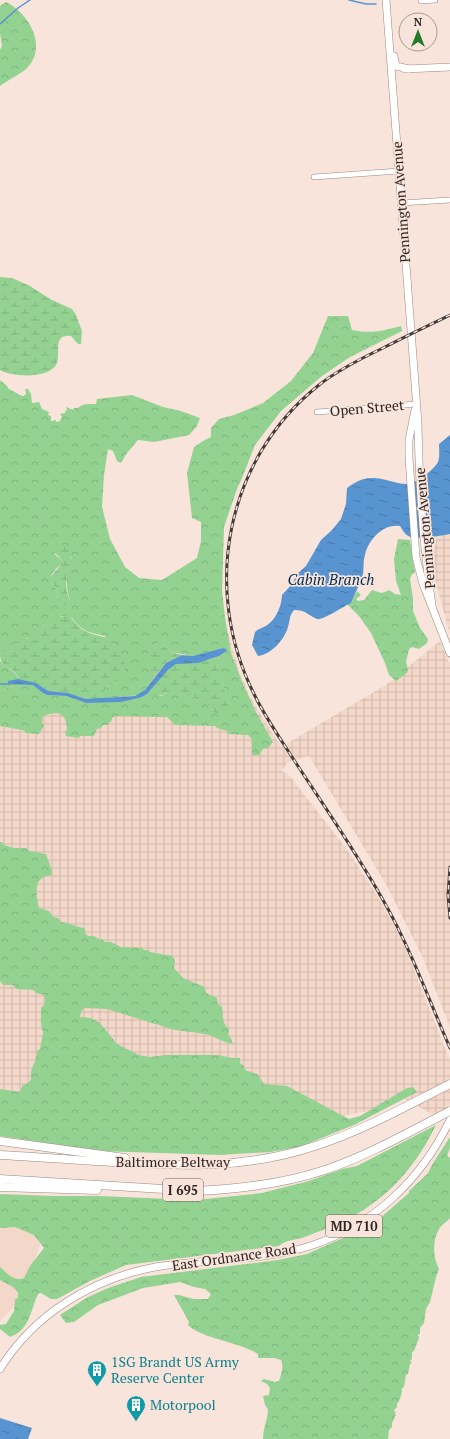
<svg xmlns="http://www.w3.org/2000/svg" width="450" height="1439" viewBox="0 0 450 1439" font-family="'PT Serif',serif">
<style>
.built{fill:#f3d8ca}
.industrial{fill:url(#industrial-grid)}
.forest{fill:url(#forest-crowns);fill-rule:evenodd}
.wetland{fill:url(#wetland-marsh)}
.water{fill:url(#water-ripples)}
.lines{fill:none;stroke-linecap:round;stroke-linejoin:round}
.stream{stroke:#5794d0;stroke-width:1.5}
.minor-casing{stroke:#9b887f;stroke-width:6}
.major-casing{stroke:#9b887f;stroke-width:8}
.highway-casing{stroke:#9b887f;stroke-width:9}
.minor{stroke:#fff;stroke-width:5}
.major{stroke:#fff;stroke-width:7}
.highway{stroke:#fff;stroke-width:8}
.rail-casing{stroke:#453c38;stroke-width:3}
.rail{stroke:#f8e4da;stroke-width:1.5;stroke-dasharray:4.5;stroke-linecap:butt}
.labels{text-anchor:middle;stroke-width:3.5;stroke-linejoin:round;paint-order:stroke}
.shield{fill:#f8e4da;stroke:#6a5e59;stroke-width:1}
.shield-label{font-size:13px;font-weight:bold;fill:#2d2522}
.street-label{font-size:14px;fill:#2d2522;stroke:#f8e4da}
.culture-label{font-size:14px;fill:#0d838f;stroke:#f8e4da;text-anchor:start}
.water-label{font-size:15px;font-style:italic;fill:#002f55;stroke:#f8e4da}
</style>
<defs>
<pattern id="industrial-grid" width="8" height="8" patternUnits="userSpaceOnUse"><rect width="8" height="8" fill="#f3d8ca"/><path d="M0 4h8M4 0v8" fill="none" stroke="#d1b9ad"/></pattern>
<pattern id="forest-crowns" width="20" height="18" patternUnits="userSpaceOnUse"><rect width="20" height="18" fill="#94d292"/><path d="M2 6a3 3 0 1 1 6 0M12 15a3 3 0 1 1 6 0" fill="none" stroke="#80b47e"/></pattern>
<pattern id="wetland-marsh" width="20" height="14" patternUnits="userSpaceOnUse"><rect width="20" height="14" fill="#94d292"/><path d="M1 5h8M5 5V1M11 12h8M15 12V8" fill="none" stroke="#80b47e"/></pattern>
<pattern id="water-ripples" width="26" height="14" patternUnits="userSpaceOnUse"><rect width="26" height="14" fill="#5794d0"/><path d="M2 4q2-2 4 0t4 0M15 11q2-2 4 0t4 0" fill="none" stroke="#4879a8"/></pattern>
</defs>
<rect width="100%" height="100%" fill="#f8e4da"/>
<polygon class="built" points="0,1222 48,1223 20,1300 0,1321"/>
<g class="industrial">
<polygon points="450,534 450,634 436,583 433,556 437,536"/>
<polygon points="228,633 239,671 250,697 281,747 386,685 440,641 450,665 450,1027 423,958 387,886 309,756 288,762 282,771 289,775 348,851 380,900 396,929 407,952 450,1061 450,1103 443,1120 401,1097 374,1110 320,1120 0,1117 0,683 173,660 222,643"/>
</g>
<g class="forest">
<path d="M6,2C29,13 49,48 26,69C19,75 8,80 0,86V50L2,46L0,33V6Z"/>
<path d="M328,316H348L352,330C371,334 382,331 401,326L402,331L350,357L322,376L281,411L255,445L240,483L238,486L224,527L222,591L225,617L231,653L243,684L257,714L273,742L268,748L263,749L259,755H252V739L248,735L228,734L227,731L217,728L215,726L175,725L167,717L116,716L112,718L111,722H109L108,725H103L101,728L97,729L94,736H80L79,738L66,736L65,731L67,730C67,713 58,710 43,716L42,723L44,726L39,734L25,733V731L22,730L0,726V691L5,688L26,684L33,685L43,693L47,695L67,696L86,703L142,697L147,694L148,696H161L168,693H176L204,701L213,711L230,707L222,682L220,670L217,666L219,656L227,651L223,648L193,656L172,652L164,645L153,674L155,676L145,690L139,695L98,699L101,693L110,685L105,636C87,632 83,632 72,618L62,616L56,621L43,626C42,632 42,638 36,641L26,638L0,654V380L6,385L9,389L22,396H24L26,393L25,389H28L31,394L32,403L39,402L42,409L49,412L48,415L51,416V421L56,420V422L60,421L62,417L60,414L65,413V411L67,410L66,407L73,410L74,408H78C82,403 90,404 96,404L97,399L132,395L163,407L181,411L200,418L197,426L189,435L154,442L138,440L127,453L121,463L117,461L113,451L108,449L104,475L102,507L110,539L125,567L139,578L162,580L197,558L201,541V522L192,518L187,473L194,447L203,441L211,437V428L219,419L234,415L263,403L291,381L313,353ZM53,553L72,557C68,573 64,584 70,600L57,602L58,591L50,581C51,579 51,576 52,574C58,564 69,564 53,553Z"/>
<path d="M398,539L410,540L415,573L412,574L410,579L413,599V611L420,628L428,639L427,643L419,649L412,647L409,649L406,662L408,669L407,673L396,681L389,675L385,663L371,633L359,616L347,604L351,603L357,591L361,595L356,599L358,601L364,600L372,590C381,592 380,595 389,590L395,594L401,595L396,581L394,559Z"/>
<path d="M0,661C6,669 15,669 18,679L0,678Z"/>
<path d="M0,842H2L4,845L14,848H26L29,851C36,851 41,854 46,854L52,871V875C32,877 36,893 39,908L49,911L53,917L58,918L61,922C69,922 77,928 85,928V933L88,936H94C98,939 102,938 105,942H111L121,947L142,948L144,950H148L150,952L172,956L175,960L174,968L183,978L205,987L206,993L217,998L218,1005L222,1007C223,1015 222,1024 229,1029L228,1036L231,1038L233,1044C222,1042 218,1038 209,1035C193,1031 171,1032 157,1024H155L107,1009L84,1008L81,1012L80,1017L91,1018L100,1023L117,1044L139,1055L150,1057L165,1055H218L232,1058H240V1063L244,1066L245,1070L257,1074L264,1084L287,1086L349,1119L360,1116L407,1088L413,1087L417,1092L354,1125L299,1147L270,1152L220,1155L99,1151L0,1136V1089L20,1092L22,1086L28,1083L31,1080C29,1068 37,1062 37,1051L40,1049L43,1032C40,1025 41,1015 41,1007L44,1006L45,1000L44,995L36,993L33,990L16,989L13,985H3L0,981Z"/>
<path d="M436,1125C412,1174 380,1207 328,1228C319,1231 311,1235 302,1238C294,1240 286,1240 279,1246L126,1265L90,1281L57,1299H51L41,1293L38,1294C30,1311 30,1330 10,1337L0,1329V1325L6,1324L14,1311L15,1299L18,1298V1292L13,1287L0,1280V1267C7,1273 14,1282 24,1278L30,1266L44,1248L34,1235L15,1227L0,1228V1194L53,1196H100L170,1199H206L262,1193L309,1181L342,1169L357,1166Z"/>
<path d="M450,1137V1148L447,1156L450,1158V1218C447,1222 441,1225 439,1229C432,1241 433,1257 439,1269L436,1277L430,1302L426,1309L424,1323L420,1328V1334H418L419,1338L414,1351L412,1352V1359L410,1361L412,1363L410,1364L408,1374L406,1375L404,1387L402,1388C402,1393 400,1401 397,1404V1407L394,1410L395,1412H396L395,1413L396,1416H394L395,1417L392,1423V1427L389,1430L388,1439H263C263,1428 268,1419 268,1409L265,1405L263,1396L269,1395L270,1388L267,1384L261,1381L264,1379L275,1382L279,1381C281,1375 284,1367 281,1360L274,1358H258V1354C240,1342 200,1338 188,1325L189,1322L174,1295H179L194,1299H208L211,1294L205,1289L194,1287L180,1282L143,1288L98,1305L74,1322L66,1323L60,1315L63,1313L88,1297L108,1288L141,1277L278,1260L307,1254L372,1225L409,1193V1191L428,1173L433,1163Z"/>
</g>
<g class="wetland">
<path d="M0,277L12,278L30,286L50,299L72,309L76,315L82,331L81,344H78L71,336C51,334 62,355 56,365C48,379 12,377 0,370Z"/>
<path d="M58,544C75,545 72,564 71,577V578L67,579C65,586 67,593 70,600L65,606H60L57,602L58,591L50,581C50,573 66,565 60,558C58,555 55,554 53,551V547Z"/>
<path d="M67,615C74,619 78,628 85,631C104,640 116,633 123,658C125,664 126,670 122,676C120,680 114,682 110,685C105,689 101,694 98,699H86L68,693L48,691L36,683L8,684H26L5,688L0,691V678H18C13,664 0,671 0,654L14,645L21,638C37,638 38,646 43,626C51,623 59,617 67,615Z"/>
<polygon points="160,642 172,652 182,655 166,663 155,676 150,670 151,649 153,644"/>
<polygon points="219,656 217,666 220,670 222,682 230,707 228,713 219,717 204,701 176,693 168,693 155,697 148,696 147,694 168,670 176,664 208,660"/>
</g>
<g class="water">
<path d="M450,435V534C441,536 420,539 411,537C406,536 403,531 400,526C383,523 368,540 365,555C363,561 364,568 363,574C360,584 355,593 351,603C344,606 322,621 317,619C308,615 306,610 294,610C289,616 290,620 288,627C284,640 272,654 258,656L252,645L255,632C258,629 262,628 266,626C276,620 282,605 282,595L293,583L296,575L306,566L321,540L332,530L341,519L346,504L347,488C362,477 372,476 390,481C395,482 401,484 406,484C415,484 433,471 438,462C440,457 439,449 439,444Z"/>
<polygon points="223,648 226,649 227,651 219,656 198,663 176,664 168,670 147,694 142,697 121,702 86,703 67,696 47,695 43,693 33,685 8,684 8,681 18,679 36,683 48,691 68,693 86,699 135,696 145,690 166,663 182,655 193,656"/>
<polygon points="0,1418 32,1428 28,1439 0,1439"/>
</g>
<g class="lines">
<g class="stream">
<polyline points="349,0 366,4 376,4"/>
<polyline points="0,24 18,8 30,0"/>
<polyline points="0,684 10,684"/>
</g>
<defs>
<g id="minor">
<polyline points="421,1 435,0"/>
<polyline points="314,177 399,171"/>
<polyline points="401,203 450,200"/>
<polyline points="317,412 416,404"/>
</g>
<g id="major">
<path d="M386,0L418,423C419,483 423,545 432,605"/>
<polyline points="394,56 396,66 409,69"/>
<polyline points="405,69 450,67"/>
<polyline points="415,410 409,440 409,458 416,557 423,584 450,653"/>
<path d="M0,1369C34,1314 92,1279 155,1267C206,1258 260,1262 310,1246C374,1225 421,1180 450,1120"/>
</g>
<g id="highway">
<polyline points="0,1141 125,1158"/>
<path d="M0,1155C37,1157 74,1160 112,1162C183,1166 246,1169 315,1146C362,1131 406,1106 450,1084"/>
<path d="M0,1179L196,1191C240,1189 283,1184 325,1170C369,1155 409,1132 450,1111"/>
<polyline points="0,1187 97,1190"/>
</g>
</defs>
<use href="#minor" class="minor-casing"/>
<use href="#major" class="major-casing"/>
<use href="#highway" class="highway-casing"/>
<use href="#minor" class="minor"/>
<use href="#major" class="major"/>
<use href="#highway" class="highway"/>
<defs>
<g id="rail">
<path d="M450,315C427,326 404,337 381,349C360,359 338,370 319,385C226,459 201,588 254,694C265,717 280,738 294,760C324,806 356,852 383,900C410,947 428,998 450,1048"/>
<polyline points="450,867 448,895 450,918"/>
</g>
</defs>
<use href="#rail" class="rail-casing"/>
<use href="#rail" class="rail"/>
</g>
<defs>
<symbol id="building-pin" viewBox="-11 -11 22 30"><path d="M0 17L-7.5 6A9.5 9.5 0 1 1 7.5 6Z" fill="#0f9aa8" stroke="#f8e4da"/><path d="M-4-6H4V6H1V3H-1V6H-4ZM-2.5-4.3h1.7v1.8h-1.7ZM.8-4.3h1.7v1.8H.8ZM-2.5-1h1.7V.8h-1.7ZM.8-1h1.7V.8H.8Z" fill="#fff"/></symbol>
</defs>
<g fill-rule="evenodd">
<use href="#building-pin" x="86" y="1359" width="22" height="30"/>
<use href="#building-pin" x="125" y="1394" width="22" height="30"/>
</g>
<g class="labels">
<g class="shield">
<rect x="163" y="1179" width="40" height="22" rx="3"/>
<rect x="326" y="1215" width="56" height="22" rx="3"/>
</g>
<g class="shield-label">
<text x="183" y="1195">I 695</text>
<text x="354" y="1231">MD 710</text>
</g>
<g class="street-label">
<text transform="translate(401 202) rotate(-94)" y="5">Pennington Avenue</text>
<text transform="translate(367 408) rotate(-5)" y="5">Open Street</text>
<text transform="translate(425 528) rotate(-95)" y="5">Pennington Avenue</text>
<text x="173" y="1167">Baltimore Beltway</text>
<text transform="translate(234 1257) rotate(-8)" y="5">East Ordnance Road</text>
</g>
<g class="culture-label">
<text x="111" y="1367">1SG Brandt US Army<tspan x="111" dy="16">Reserve Center</tspan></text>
<text x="150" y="1410">Motorpool</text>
</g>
<g class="water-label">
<text x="331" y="585">Cabin Branch</text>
</g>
</g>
<g transform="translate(418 32)"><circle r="19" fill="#f8e4da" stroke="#a79890"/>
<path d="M0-3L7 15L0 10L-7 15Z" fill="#217b2a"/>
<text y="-6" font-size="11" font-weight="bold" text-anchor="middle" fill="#2d2522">N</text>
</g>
</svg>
